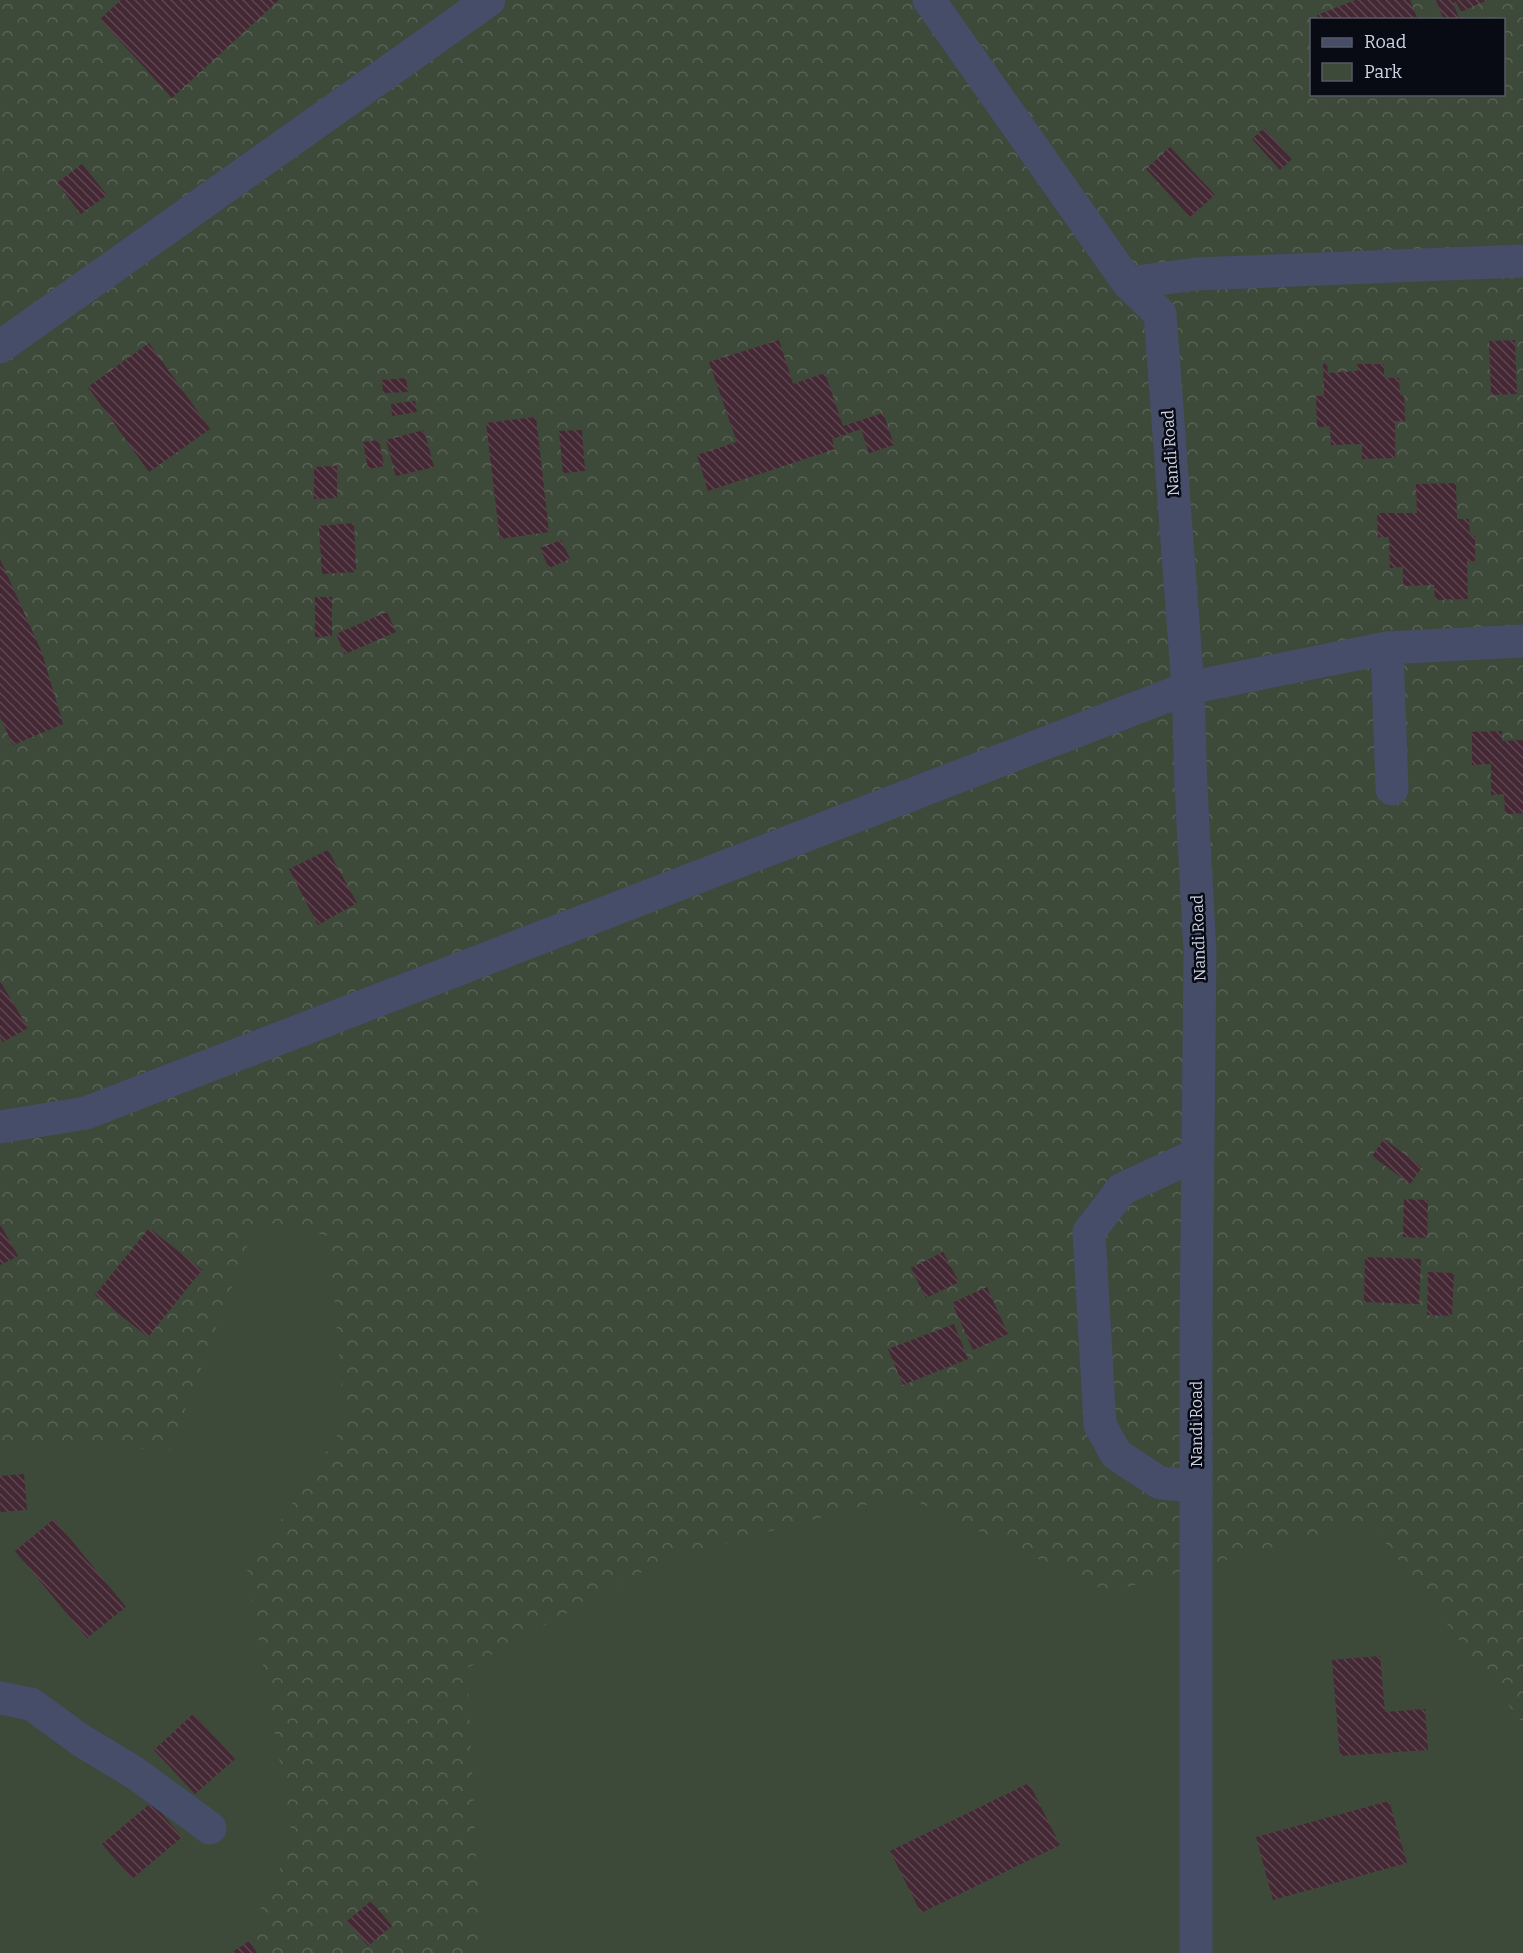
<svg xmlns="http://www.w3.org/2000/svg" width="1523" height="1953" viewBox="0 0 1523 1953" font-family="Bitter,serif">
<style>
.green{fill:#3d4939;fill-rule:evenodd}
.forest{fill:url(#forest-crowns);fill-rule:evenodd}
.building{fill:url(#building-back-hatch)}
.lines{fill:none;stroke-linecap:round;stroke-linejoin:round}
.minor{stroke:#454d68;stroke-width:33}
.labels{text-anchor:middle;stroke-width:5;stroke-linejoin:round;paint-order:stroke}
.street-label{font-size:16px;fill:#ced3e3;stroke:#080a14}
</style>
<defs>
<pattern id="forest-crowns" width="20" height="18" patternUnits="userSpaceOnUse" patternTransform="scale(1.5)"><rect width="20" height="18" fill="#3d4939"/><path d="M2 6a3 3 0 1 1 6 0M12 15a3 3 0 1 1 6 0" fill="none" stroke="#586256"/></pattern>
<pattern id="building-back-hatch" width="6" height="6" patternUnits="userSpaceOnUse" patternTransform="scale(1.5)"><rect width="6" height="6" fill="#442834"/><path d="M-1 5l2 2M0 0l6 6M5-1l2 2" fill="none" stroke="#5e4651"/></pattern>
</defs>
<rect width="100%" height="100%" fill="#191f37"/>
<path class="green" d="M0,0H1523V1953H0ZM1312,20H1504V94H1312Z"/>
<path class="forest" d="M0,0H1523V1724L1369,1521L1108,1592L903,1495L662,1561L467,1668L481,1953H226L242,1948L293,1841L247,1571L345,1424L329,1236L257,1220L170,1450L0,1441ZM1312,20H1504V94H1312Z"/>
<g class="building">
<polygon points="121,0 279,0 172,98 100,19"/>
<polygon points="1356,0 1410,0 1418,20 1319,20 1317,15"/>
<polygon points="1436,0 1488,0 1461,12 1456,2 1453,3 1460,20 1444,20"/>
<polygon points="1264,128 1292,159 1280,170 1252,139"/>
<polygon points="1170,147 1215,195 1190,217 1146,169"/>
<polygon points="82,164 107,195 81,214 57,183"/>
<polygon points="779,340 793,384 825,373 843,426 883,413 894,445 869,453 861,429 832,439 835,449 708,491 697,455 737,442 709,362"/>
<polygon points="1515,340 1517,394 1491,395 1489,341"/>
<polygon points="149,343 210,429 149,472 88,387"/>
<polygon points="1327,363 1328,373 1358,371 1357,364 1384,364 1384,378 1399,378 1400,395 1404,395 1405,421 1395,421 1395,458 1362,459 1362,444 1331,445 1330,426 1317,427 1316,396 1324,396 1323,364"/>
<polygon points="406,378 408,392 383,393 382,380"/>
<polygon points="415,401 417,412 392,416 391,404"/>
<polygon points="536,417 549,532 500,539 486,423"/>
<polygon points="424,430 434,467 396,476 386,440"/>
<polygon points="582,430 585,471 563,473 559,431"/>
<polygon points="379,440 384,466 368,469 363,442"/>
<polygon points="337,466 337,498 314,499 314,467"/>
<polygon points="1456,483 1457,519 1469,519 1470,536 1475,536 1475,561 1467,561 1468,599 1435,600 1434,585 1403,586 1403,567 1390,568 1389,537 1378,537 1377,513 1417,513 1416,484"/>
<polygon points="354,523 356,572 322,574 319,526"/>
<polygon points="561,540 570,559 549,568 540,548"/>
<polygon points="0,559 42,653 63,724 13,745 0,717"/>
<polygon points="315,597 332,597 332,636 315,637"/>
<polygon points="387,612 396,632 345,654 336,634"/>
<polygon points="1502,731 1502,741 1523,740 1523,813 1505,814 1504,794 1491,795 1491,764 1472,765 1472,732"/>
<polygon points="328,850 357,903 318,925 289,869"/>
<polygon points="0,981 28,1028 3,1042 0,1037"/>
<polygon points="1384,1139 1422,1167 1410,1184 1372,1156"/>
<polygon points="1404,1199 1428,1200 1427,1238 1403,1237"/>
<polygon points="0,1224 18,1256 0,1265"/>
<polygon points="149,1228 202,1270 148,1337 95,1295"/>
<polygon points="943,1252 959,1282 926,1298 911,1268"/>
<polygon points="1365,1257 1421,1259 1419,1304 1364,1302"/>
<polygon points="1428,1272 1454,1273 1452,1316 1427,1315"/>
<polygon points="987,1287 1008,1334 973,1350 952,1303"/>
<polygon points="954,1324 968,1359 903,1385 888,1349"/>
<polygon points="24,1474 27,1510 0,1512 0,1476"/>
<polygon points="54,1519 126,1607 87,1638 15,1551"/>
<polygon points="1380,1656 1385,1712 1425,1709 1428,1750 1340,1756 1332,1660"/>
<polygon points="193,1714 235,1759 195,1794 154,1750"/>
<polygon points="1029,1783 1060,1845 921,1913 890,1851"/>
<polygon points="1389,1801 1407,1863 1273,1900 1256,1837"/>
<polygon points="152,1802 182,1837 132,1879 102,1844"/>
<polygon points="371,1901 392,1926 368,1946 347,1921"/>
<polygon points="249,1941 257,1953 231,1953"/>
</g>
<g class="lines">
<g class="minor">
<polyline points="929,0 1128,283 1160,314 1188,688 1191,786 1200,952 1196,1327 1196,1953"/>
<polyline points="1128,283 1196,274 1523,261"/>
<polyline points="0,347 489,0"/>
<polyline points="1387,648 1392,789"/>
<polyline points="0,1127 86,1113 1188,688 1387,648 1523,641"/>
<polyline points="1196,1486 1160,1483 1116,1454 1100,1425 1089,1232 1122,1189 1198,1154"/>
<polyline points="0,1698 31,1704 82,1741 135,1773 210,1828"/>
</g>
</g>
<g class="labels">
<g class="street-label">
<text transform="translate(1170 453) rotate(-94)" y="6">Nandi Road</text>
<text transform="translate(1198 938) rotate(-92)" y="6">Nandi Road</text>
<text transform="translate(1196 1424) rotate(-90)" y="6">Nandi Road</text>
</g>
</g>
<rect x="1310" y="18" width="195" height="78" fill="#080a14" stroke="#575a67" stroke-width="1.5"/>
<rect x="1322" y="38" width="30" height="9" fill="#454d68" stroke="#575a67" stroke-width="1.5"/>
<text x="1364" y="48" font-size="18" fill="#ced3e3">Road</text>
<rect x="1322" y="63" width="30" height="18" fill="#3d4939" stroke="#575a67" stroke-width="1.5"/>
<text x="1364" y="78" font-size="18" fill="#ced3e3">Park</text>
</svg>
